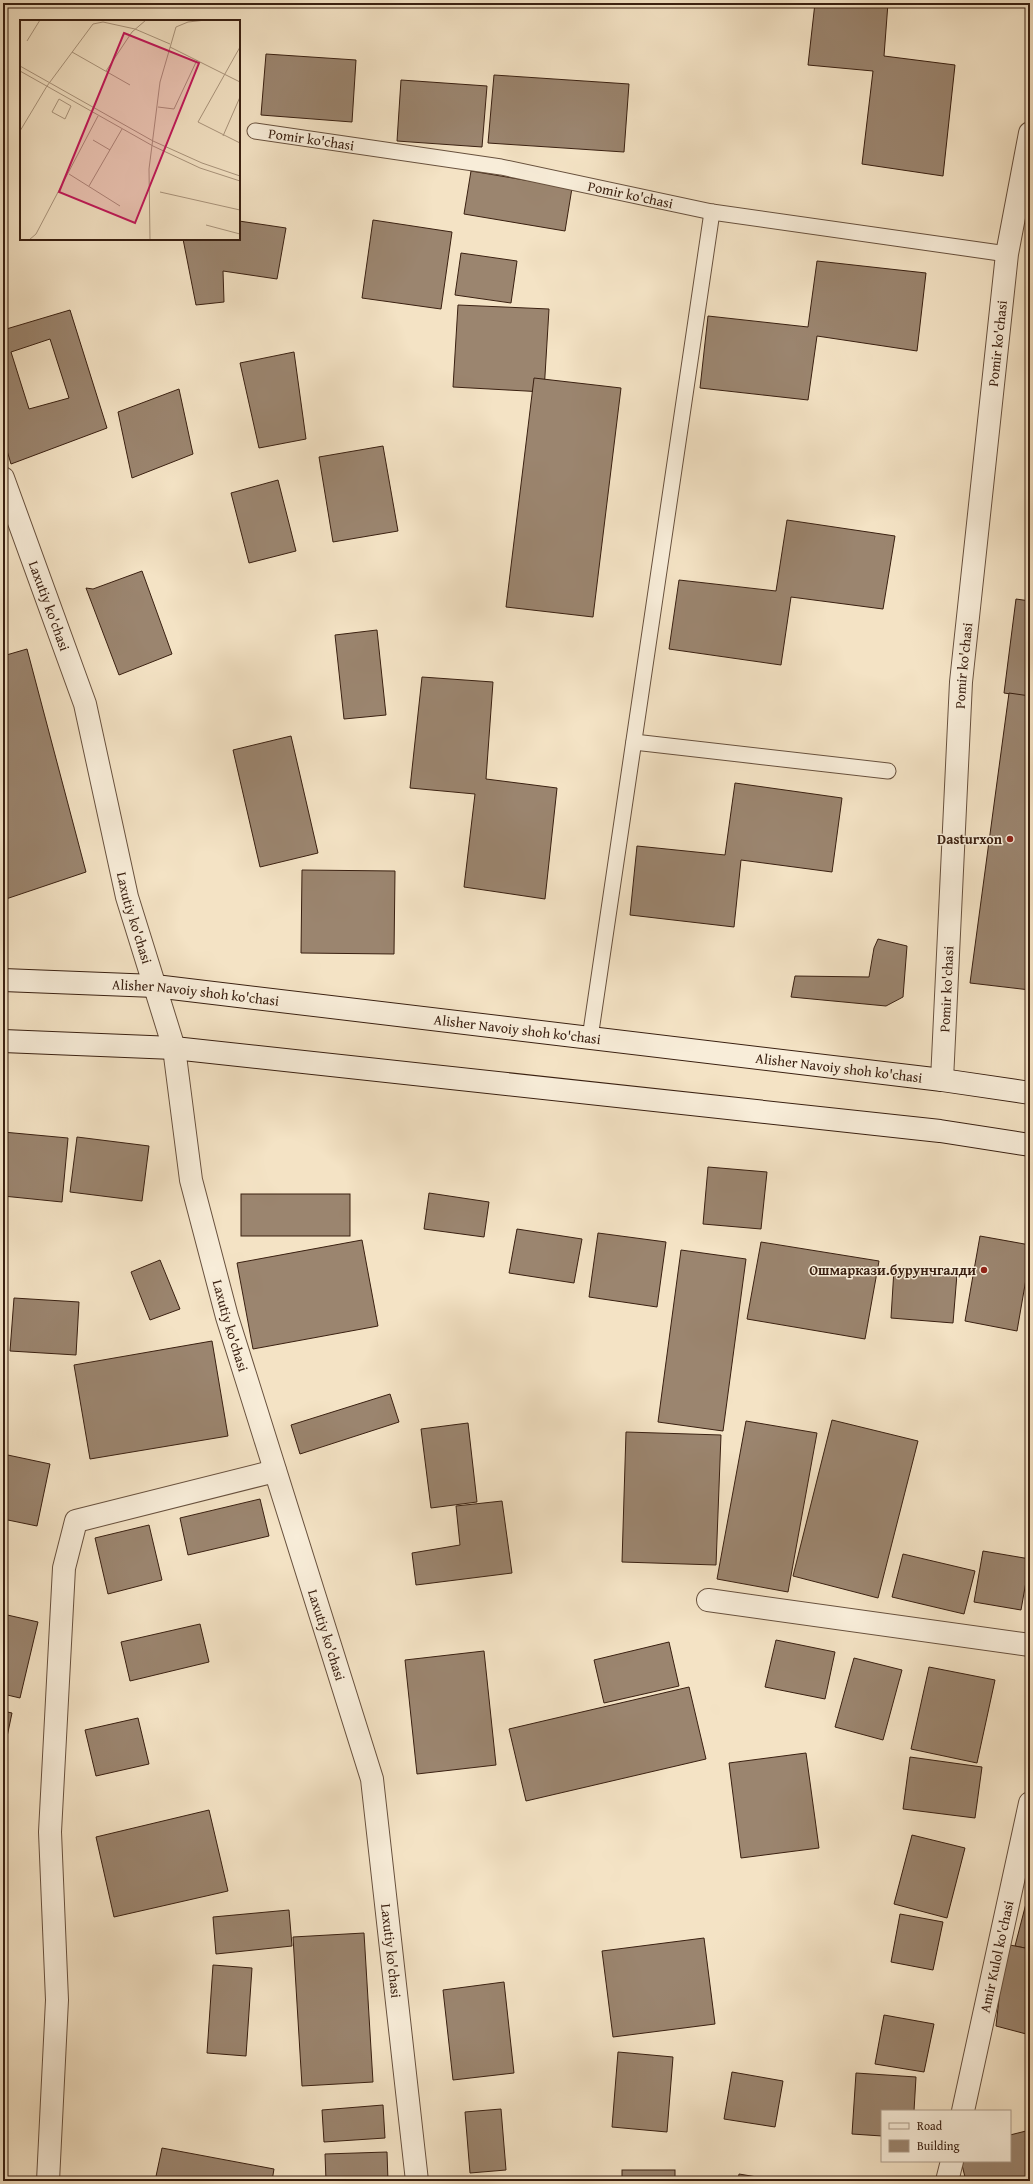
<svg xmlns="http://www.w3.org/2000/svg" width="1033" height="2184" viewBox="0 0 1033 2184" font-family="'Gentium Book Plus',serif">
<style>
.building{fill:#9b856f;stroke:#3a2011;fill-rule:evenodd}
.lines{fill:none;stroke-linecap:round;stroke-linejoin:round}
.service-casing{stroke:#68513e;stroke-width:17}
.minor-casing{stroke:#68513e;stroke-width:24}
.secondary-casing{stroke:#3a2011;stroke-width:24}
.service{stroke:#f8edd9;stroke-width:15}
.minor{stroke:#f8edd9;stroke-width:22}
.secondary{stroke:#f8edd9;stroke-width:22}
.poi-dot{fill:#8f2418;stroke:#f8edd9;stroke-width:1.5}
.labels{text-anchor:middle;stroke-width:3;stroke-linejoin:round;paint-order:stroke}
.street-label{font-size:14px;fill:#3a2011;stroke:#f8edd9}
.poi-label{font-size:14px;font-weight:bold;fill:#3a2011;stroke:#f8edd9;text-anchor:end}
.inset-road{fill:none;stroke:#aa957d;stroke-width:1}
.view{fill:#c2185b;fill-opacity:0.15;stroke:#c2185b;stroke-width:2}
.inset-edge{fill:none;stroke:#3a2011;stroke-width:2}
</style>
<rect width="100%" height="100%" fill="#f4e3c5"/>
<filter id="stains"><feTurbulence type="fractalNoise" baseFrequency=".005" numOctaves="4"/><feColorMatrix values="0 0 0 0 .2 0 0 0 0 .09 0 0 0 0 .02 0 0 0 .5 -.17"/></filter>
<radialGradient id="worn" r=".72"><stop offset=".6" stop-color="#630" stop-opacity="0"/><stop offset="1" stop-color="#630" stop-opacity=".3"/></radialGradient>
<g class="building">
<polygon points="815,3 888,3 884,56 955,65 943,176 862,164 873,71 808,65"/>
<polygon points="3,31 7,46 3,47"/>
<polygon points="266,54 356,60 352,122 261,115"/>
<polygon points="494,75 629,84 624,152 488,143"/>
<polygon points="401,80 487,86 482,147 397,141"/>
<polygon points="471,171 572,188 565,231 464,214"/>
<polygon points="373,220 452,232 441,309 362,298"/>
<polygon points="239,221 286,228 277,279 223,271 224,302 196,305 183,239 239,239"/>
<polygon points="461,253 517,261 511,303 455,295"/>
<polygon points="817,261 926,273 917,351 817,336 808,400 700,388 708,316 808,327"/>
<polygon points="458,305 549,309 544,392 453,387"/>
<path d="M70,310L107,428L11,464L3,437V330ZM50,339L69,398L29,409L11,352Z"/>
<polygon points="294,352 306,439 259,448 240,363"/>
<polygon points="534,378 621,388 593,617 506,607"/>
<polygon points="179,389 193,454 132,478 118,412"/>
<polygon points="383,446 398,531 333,542 319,457"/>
<polygon points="278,480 296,551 249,563 231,493"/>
<polygon points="787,520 895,536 883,609 791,597 781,665 669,649 679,580 776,591"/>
<polygon points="142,571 172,654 119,675 86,588 93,589"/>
<polygon points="1016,599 1030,601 1030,697 1004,693"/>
<polygon points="377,630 386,715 344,719 335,635"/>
<polygon points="27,649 86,872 3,900 3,656"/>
<polygon points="422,677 493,682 486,779 557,788 545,899 464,887 475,794 410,788"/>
<polygon points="1009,693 1030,696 1030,990 970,983"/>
<polygon points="291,736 318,853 260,867 233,750"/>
<polygon points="735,783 842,798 832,872 741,860 734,927 630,915 637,846 725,855"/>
<polygon points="302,870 395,871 394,954 301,953"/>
<polygon points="878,939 907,946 903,997 886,1006 791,997 795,976 869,977 874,948"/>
<polygon points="3,1132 68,1138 62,1202 3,1196"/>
<polygon points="77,1137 149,1146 142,1201 70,1192"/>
<polygon points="708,1167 767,1172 761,1229 703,1224"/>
<polygon points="429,1193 489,1202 484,1237 424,1229"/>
<rect x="241" y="1194" width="109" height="42"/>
<polygon points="517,1229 582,1239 574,1283 509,1273"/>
<polygon points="598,1233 666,1242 657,1307 589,1297"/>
<polygon points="980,1236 1030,1245 1030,1256 1017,1331 965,1321"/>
<polygon points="362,1240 378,1326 253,1349 237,1263"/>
<polygon points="761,1242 879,1261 865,1339 747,1319"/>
<polygon points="681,1250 746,1259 723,1431 658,1422"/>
<polygon points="160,1260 180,1309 150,1320 131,1272"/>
<polygon points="894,1269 957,1274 953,1323 891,1318"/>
<polygon points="14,1298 79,1302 76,1355 10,1351"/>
<polygon points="212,1341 228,1436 90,1459 74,1365"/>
<polygon points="390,1394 399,1422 300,1454 291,1425"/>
<polygon points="832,1420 918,1441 878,1598 793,1576"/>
<polygon points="746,1421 817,1433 788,1592 717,1579"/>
<polygon points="468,1423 477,1502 431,1508 421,1429"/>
<polygon points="626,1432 721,1435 716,1565 622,1562"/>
<polygon points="3,1454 50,1464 37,1526 3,1519"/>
<polygon points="260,1499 269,1536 188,1555 180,1518"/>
<polygon points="502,1501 512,1573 416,1585 412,1553 460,1545 456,1506"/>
<polygon points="149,1525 162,1580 108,1594 95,1538"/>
<polygon points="983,1551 1030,1559 1021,1610 974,1602"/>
<polygon points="903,1554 975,1571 964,1614 892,1597"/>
<polygon points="3,1614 38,1622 20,1698 3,1694"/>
<polygon points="200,1624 209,1662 130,1681 121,1642"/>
<polygon points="776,1640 835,1652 825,1699 765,1687"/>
<polygon points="669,1642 679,1686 604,1703 594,1660"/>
<polygon points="484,1651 496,1765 417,1774 405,1660"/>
<polygon points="854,1658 902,1670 883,1740 835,1727"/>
<polygon points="929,1667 995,1680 977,1763 911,1749"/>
<polygon points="689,1687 706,1759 526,1801 509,1729"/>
<polygon points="3,1711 12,1713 3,1756"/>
<polygon points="138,1718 149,1764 96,1776 85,1730"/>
<polygon points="806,1753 819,1848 741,1858 729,1763"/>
<polygon points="910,1757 982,1767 975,1818 903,1809"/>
<polygon points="209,1810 228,1891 114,1917 96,1837"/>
<polygon points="3,1815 7,1816 3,1835"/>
<polygon points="912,1835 965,1848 947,1918 894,1904"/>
<polygon points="1030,1888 1030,1949 1015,1946"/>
<polygon points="289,1910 292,1946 216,1954 213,1917"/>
<polygon points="900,1914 943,1922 933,1970 891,1962"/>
<polygon points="364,1933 373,2082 302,2086 293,1937"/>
<polygon points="704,1938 715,2024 613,2037 602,1951"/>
<polygon points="1005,1944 1030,1949 1030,2035 996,2026"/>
<polygon points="213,1965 252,1968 246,2056 207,2053"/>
<polygon points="504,1982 514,2073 453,2080 443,1990"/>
<polygon points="884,2015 934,2024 924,2072 875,2064"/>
<polygon points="618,2052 673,2057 667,2132 612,2127"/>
<polygon points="732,2072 783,2081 775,2127 724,2119"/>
<polygon points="856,2073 916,2077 914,2111 882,2111 882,2136 852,2134"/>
<polygon points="383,2105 385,2138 324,2142 322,2110"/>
<polygon points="501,2109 506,2170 470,2173 465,2112"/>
<polygon points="1030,2130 1030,2181 966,2181 961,2161 1010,2161 1010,2135"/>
<polygon points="162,2148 274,2169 272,2181 155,2181"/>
<polygon points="387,2152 388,2181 326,2181 325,2154"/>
<rect x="622" y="2170" width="53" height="11"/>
<polygon points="739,2174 781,2181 738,2181"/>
</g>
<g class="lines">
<defs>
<g id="service">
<path id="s1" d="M255,131L501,167L712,212L1007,254"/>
<polyline points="634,742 888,771"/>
<polyline points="590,1038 712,212"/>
</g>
<g id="minor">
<path id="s2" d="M3,478L85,704L127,897L174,1048L191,1180L227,1317L372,1779L417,2181"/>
<path id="s3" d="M942,1080L961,682L1007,254L1030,133"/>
<polyline points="708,1600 1030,1645"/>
<path id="s4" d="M963,2111L1030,1803"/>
<polyline points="48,2181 57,2000 50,1832 64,1568 76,1521 275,1471"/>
<polyline points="947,2181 952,2161"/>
</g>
<g id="secondary">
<path id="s5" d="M3,980L155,986L942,1080L1030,1093"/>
<polyline points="3,1041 174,1048 940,1131 1030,1145"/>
</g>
</defs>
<use href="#service" class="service-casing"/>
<use href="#minor" class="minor-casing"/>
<use href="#secondary" class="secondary-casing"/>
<use href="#service" class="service"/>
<use href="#minor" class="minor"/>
<use href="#secondary" class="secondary"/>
</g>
<g class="poi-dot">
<circle cx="1010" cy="839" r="4"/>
<circle cx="984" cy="1270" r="4"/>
</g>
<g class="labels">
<g class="street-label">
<text dy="5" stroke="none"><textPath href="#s1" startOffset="57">Pomir ko'chasi</textPath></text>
<text dy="5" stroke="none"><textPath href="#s1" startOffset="381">Pomir ko'chasi</textPath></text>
<text dy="5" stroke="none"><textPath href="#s3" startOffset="739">Pomir ko'chasi</textPath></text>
<text dy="5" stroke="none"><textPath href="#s2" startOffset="136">Laxutiy ko'chasi</textPath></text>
<text dy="5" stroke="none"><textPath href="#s3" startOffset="415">Pomir ko'chasi</textPath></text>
<text dy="5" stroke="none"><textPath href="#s2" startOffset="460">Laxutiy ko'chasi</textPath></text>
<text dy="5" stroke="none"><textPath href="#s3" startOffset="91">Pomir ko'chasi</textPath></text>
<text dy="5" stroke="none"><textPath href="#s5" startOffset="193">Alisher Navoiy shoh ko'chasi</textPath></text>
<text dy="5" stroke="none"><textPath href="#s5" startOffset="517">Alisher Navoiy shoh ko'chasi</textPath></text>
<text dy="5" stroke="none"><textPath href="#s5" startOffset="841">Alisher Navoiy shoh ko'chasi</textPath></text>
<text dy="5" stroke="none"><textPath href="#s2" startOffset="880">Laxutiy ko'chasi</textPath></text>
<text dy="5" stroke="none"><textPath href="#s2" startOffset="1204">Laxutiy ko'chasi</textPath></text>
<text dy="5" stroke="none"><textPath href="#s2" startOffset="1528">Laxutiy ko'chasi</textPath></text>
<text dy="5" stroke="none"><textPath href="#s4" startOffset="158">Amir Kulol ko'chasi</textPath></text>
</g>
<g class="poi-label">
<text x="1002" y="844">Dasturxon</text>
<text x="976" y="1275">Ошмаркази.бурунчгалди</text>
</g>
</g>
<g transform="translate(20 20)">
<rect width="220" height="220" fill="#f4e3c5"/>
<path class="inset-road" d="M7,21L20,0M150,27L220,62M220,27L178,102L220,123M52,32L110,65M0,46L133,121L182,143L220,156M0,51L133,126L180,148L220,161M86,51L112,12L126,0M39,79L51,86L45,99L32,92ZM138,87L154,89L177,40M0,111L27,66L73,4L83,2L115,9L150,24M203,116L220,77M73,120L90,130M49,154L100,186M69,166L102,109M140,172L220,190M186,205L220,214M9,220L16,214L78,96M130,220L129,149L140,62L156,7L168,2L186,0"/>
<path class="view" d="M104,13L179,43L115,203L39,172Z"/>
<rect width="220" height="220" class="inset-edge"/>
</g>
<rect width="1033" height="2184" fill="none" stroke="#f4e3c5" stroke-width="16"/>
<rect x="4" y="4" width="1025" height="2176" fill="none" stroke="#3a2011" stroke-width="2"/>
<rect x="8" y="8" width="1017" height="2168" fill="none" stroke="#3a2011"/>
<rect x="881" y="2110" width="130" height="52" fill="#f8edd9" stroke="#ac9b89"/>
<rect x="889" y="2123" width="20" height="6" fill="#f8edd9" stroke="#ac9b89"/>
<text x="917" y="2130" font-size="12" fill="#3a2011">Road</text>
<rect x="889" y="2140" width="20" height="12" fill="#9b856f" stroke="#ac9b89"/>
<text x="917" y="2150" font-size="12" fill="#3a2011">Building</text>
<rect width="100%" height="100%" filter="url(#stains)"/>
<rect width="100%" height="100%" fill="url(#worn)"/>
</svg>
